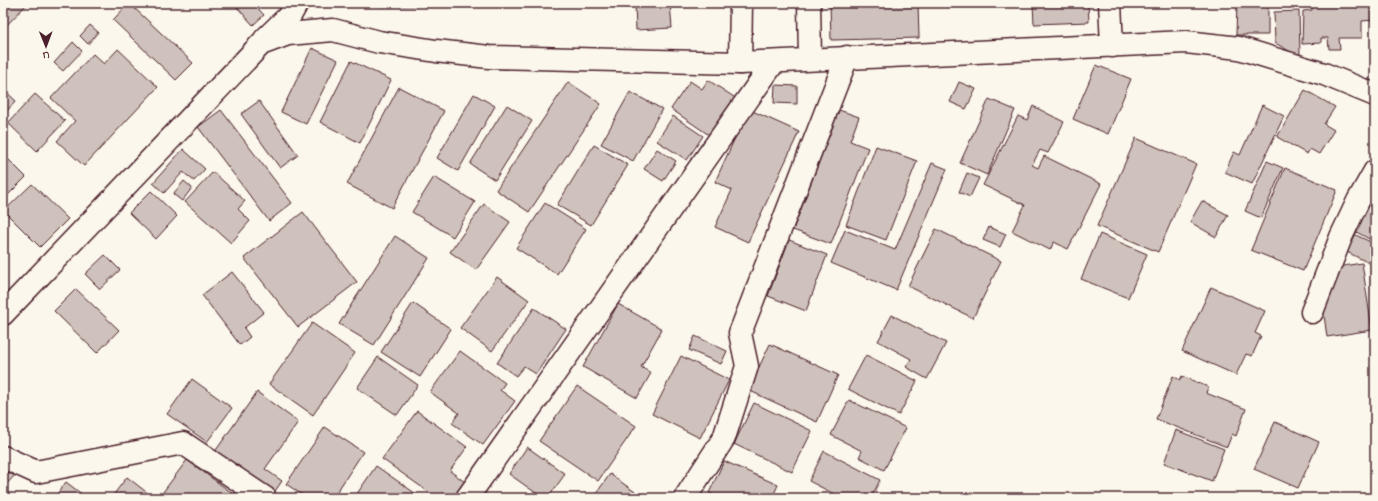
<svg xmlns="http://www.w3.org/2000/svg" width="1378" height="501" viewBox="0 0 1378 501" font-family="'Indie Flower',sans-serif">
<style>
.building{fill:#cfc2bc;stroke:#4a1f2b}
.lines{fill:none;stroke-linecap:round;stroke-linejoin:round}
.minor-casing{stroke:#4a1f2b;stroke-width:25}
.minor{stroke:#fbf7ec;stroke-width:22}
</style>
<rect width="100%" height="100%" fill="#fbf7ec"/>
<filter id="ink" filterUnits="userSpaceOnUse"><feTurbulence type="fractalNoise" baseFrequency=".025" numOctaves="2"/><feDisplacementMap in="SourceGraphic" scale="8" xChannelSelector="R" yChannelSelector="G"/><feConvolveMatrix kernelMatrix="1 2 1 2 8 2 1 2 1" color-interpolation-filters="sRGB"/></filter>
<g filter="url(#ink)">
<g class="building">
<polygon points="3,3 28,3 3,29"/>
<polygon points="129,3 193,63 176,80 113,20"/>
<polygon points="239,3 253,3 264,15 253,25 236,6"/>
<polygon points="380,3 437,3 437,5 380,6"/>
<polygon points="635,3 670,3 672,28 636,30"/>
<polygon points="830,3 918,3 919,38 831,40"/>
<polygon points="1033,3 1088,3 1089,22 1034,24"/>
<polygon points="1237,3 1268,3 1268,35 1236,35"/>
<polygon points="1312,3 1375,3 1375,20 1362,21 1362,38 1339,38 1340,49 1329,49 1328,38 1321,38 1321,43 1302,44 1303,11 1312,10"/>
<polygon points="1299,11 1300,57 1275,43 1274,12"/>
<polygon points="90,25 98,32 88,44 80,36"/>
<polygon points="73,42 82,51 63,71 54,63"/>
<polygon points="312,48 338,60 306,124 281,112"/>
<polygon points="118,49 158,87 84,166 57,141 75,121 51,98 93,54 104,64"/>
<polygon points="351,61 391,80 360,143 320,122"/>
<polygon points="1096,65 1131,79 1108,134 1073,119"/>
<polygon points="708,80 737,99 712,137 671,109 690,81 702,89"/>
<polygon points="568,82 601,104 529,212 496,190"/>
<polygon points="959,82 976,89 966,109 950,102"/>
<polygon points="775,85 797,86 797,104 774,103"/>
<polygon points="399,87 444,111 392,208 347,184"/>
<polygon points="3,89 16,101 3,115"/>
<polygon points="1305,90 1335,107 1324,124 1334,130 1319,154 1310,149 1307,154 1277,137"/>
<polygon points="630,92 662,109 633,161 601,144"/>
<polygon points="35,94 65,121 37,151 8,123"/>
<polygon points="474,94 495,106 458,171 437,158"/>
<polygon points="989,99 1015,110 987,175 960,163"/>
<polygon points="259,101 298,155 280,168 241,114"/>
<polygon points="507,105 532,121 495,180 470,164"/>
<polygon points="1262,105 1284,116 1252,184 1225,172 1234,152 1240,155"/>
<polygon points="1033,106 1064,122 1048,153 1040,150 1032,165 1038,168 1044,156 1101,184 1068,249 1054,242 1050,250 1012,231 1025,205 983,185 1018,116 1027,120"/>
<polygon points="748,109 799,132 748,242 715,227 732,190 715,182"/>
<polygon points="221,110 292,203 269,221 198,127"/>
<polygon points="839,110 859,117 850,141 868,148 831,244 793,230"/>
<polygon points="673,116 703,136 687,160 657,141"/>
<polygon points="1136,138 1196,164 1158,252 1097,226"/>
<polygon points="594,145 628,165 591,225 557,205"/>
<polygon points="876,146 917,161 886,240 846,225"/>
<polygon points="183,149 205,169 194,181 183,172 164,193 153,183"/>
<polygon points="657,149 676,161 663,181 644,169"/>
<polygon points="3,154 26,177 3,200"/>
<polygon points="1267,161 1283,168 1261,218 1245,211"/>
<polygon points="932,163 947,169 896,290 831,263 845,230 895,250"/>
<polygon points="1285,168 1337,190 1303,271 1251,250"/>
<polygon points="213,172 245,201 238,209 250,221 231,243 185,202"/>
<polygon points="967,173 979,178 970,197 959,192"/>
<polygon points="434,177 475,202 453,237 412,212"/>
<polygon points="184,181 192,188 182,201 173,194"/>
<polygon points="32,184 68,219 40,247 4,211"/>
<polygon points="1375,186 1375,242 1349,228"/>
<polygon points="151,191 177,216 156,239 129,213"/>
<polygon points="1202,201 1228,215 1216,237 1190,222"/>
<polygon points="545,203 586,229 557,274 516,248"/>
<polygon points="484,204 510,222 476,270 450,252"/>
<polygon points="303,212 357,282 298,327 244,258"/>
<polygon points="989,227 1006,234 1000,247 983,240"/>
<polygon points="936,229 1001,261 973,318 908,286"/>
<polygon points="1347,231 1375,244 1375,266 1339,248"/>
<polygon points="1100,234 1147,254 1128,298 1081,279"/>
<polygon points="395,236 429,258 374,345 339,324"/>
<polygon points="789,240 827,255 806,311 768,296"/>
<polygon points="105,255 120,270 100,289 85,274"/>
<polygon points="1362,263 1372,330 1327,337 1321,293 1331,268"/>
<polygon points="232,272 264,312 244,328 250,337 240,345 202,295"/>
<polygon points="497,277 529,300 492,351 460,328"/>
<polygon points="1211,287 1265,311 1255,333 1261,336 1252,356 1246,354 1236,375 1182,351"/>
<polygon points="76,289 119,330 97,353 54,311"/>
<polygon points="413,303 451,329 420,377 381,352"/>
<polygon points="618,304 662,329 641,367 651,373 637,398 583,367"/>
<polygon points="534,308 566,329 536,374 524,366 516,376 497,363"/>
<polygon points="892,315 946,343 927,379 906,367 911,359 878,341"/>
<polygon points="312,323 355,353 313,415 269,384"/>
<polygon points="695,336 727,351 721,364 689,350"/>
<polygon points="770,344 838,375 817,422 748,390"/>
<polygon points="460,351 505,383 500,390 515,401 483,445 452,423 459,413 430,392"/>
<polygon points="866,355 917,381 899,415 848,389"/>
<polygon points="681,356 729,380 700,438 652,414"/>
<polygon points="378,357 418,385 397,415 357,388"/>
<polygon points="1173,376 1180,380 1182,376 1208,387 1206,393 1246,409 1236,436 1232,434 1227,447 1156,419"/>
<polygon points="192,379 232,408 207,442 167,414"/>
<polygon points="577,386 636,426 598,481 539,441"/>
<polygon points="257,392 298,422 265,469 282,481 273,494 214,453"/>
<polygon points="849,400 906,428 884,470 859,457 862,451 831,435"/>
<polygon points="754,403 812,431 792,472 734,444"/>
<polygon points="417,411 467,447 450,471 465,482 453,498 437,498 382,459"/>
<polygon points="1275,422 1319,442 1298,488 1254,469"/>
<polygon points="325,427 363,452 333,498 307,498 286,484"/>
<polygon points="1176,430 1224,449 1212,481 1164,463"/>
<polygon points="527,447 565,474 548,498 543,498 509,474"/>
<polygon points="824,451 880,480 871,498 842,498 809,481"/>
<polygon points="187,460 239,498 171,498 163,492"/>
<polygon points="724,461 778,485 772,498 719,498 709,493"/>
<polygon points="5,466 15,475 3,488 3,469"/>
<polygon points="376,466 422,498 354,498"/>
<polygon points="610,474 635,492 631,498 593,498"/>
<polygon points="127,477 154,498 111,498"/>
<polygon points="66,482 87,498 54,498"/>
</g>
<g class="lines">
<defs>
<g id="minor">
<polyline points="809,3 810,59"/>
<polyline points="1110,3 1112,46"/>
<polyline points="265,39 291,14 297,3"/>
<polyline points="740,63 741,3"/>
<polyline points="1312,312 1341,237 1358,201 1375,171"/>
<polyline points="3,314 261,44 288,34 333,30 379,42 436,51 489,57 740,63 1186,42 1239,48 1324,74 1375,95"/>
<polyline points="3,457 36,472 183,443 265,498"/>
<polyline points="467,498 774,62"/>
<polyline points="685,498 724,438 747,366 740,333 847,57"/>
</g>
</defs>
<use href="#minor" class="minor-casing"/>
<use href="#minor" class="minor"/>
</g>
</g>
<rect width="1378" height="501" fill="none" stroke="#fbf7ec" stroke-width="16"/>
<rect x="8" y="8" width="1362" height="485" fill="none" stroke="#4a1f2b" stroke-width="1.5" filter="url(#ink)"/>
<g transform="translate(46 46) rotate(179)" stroke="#fbf7ec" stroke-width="3" paint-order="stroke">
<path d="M0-3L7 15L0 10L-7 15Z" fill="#4a1f2b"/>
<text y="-6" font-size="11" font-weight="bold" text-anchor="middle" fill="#4a1f2b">U</text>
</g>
</svg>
